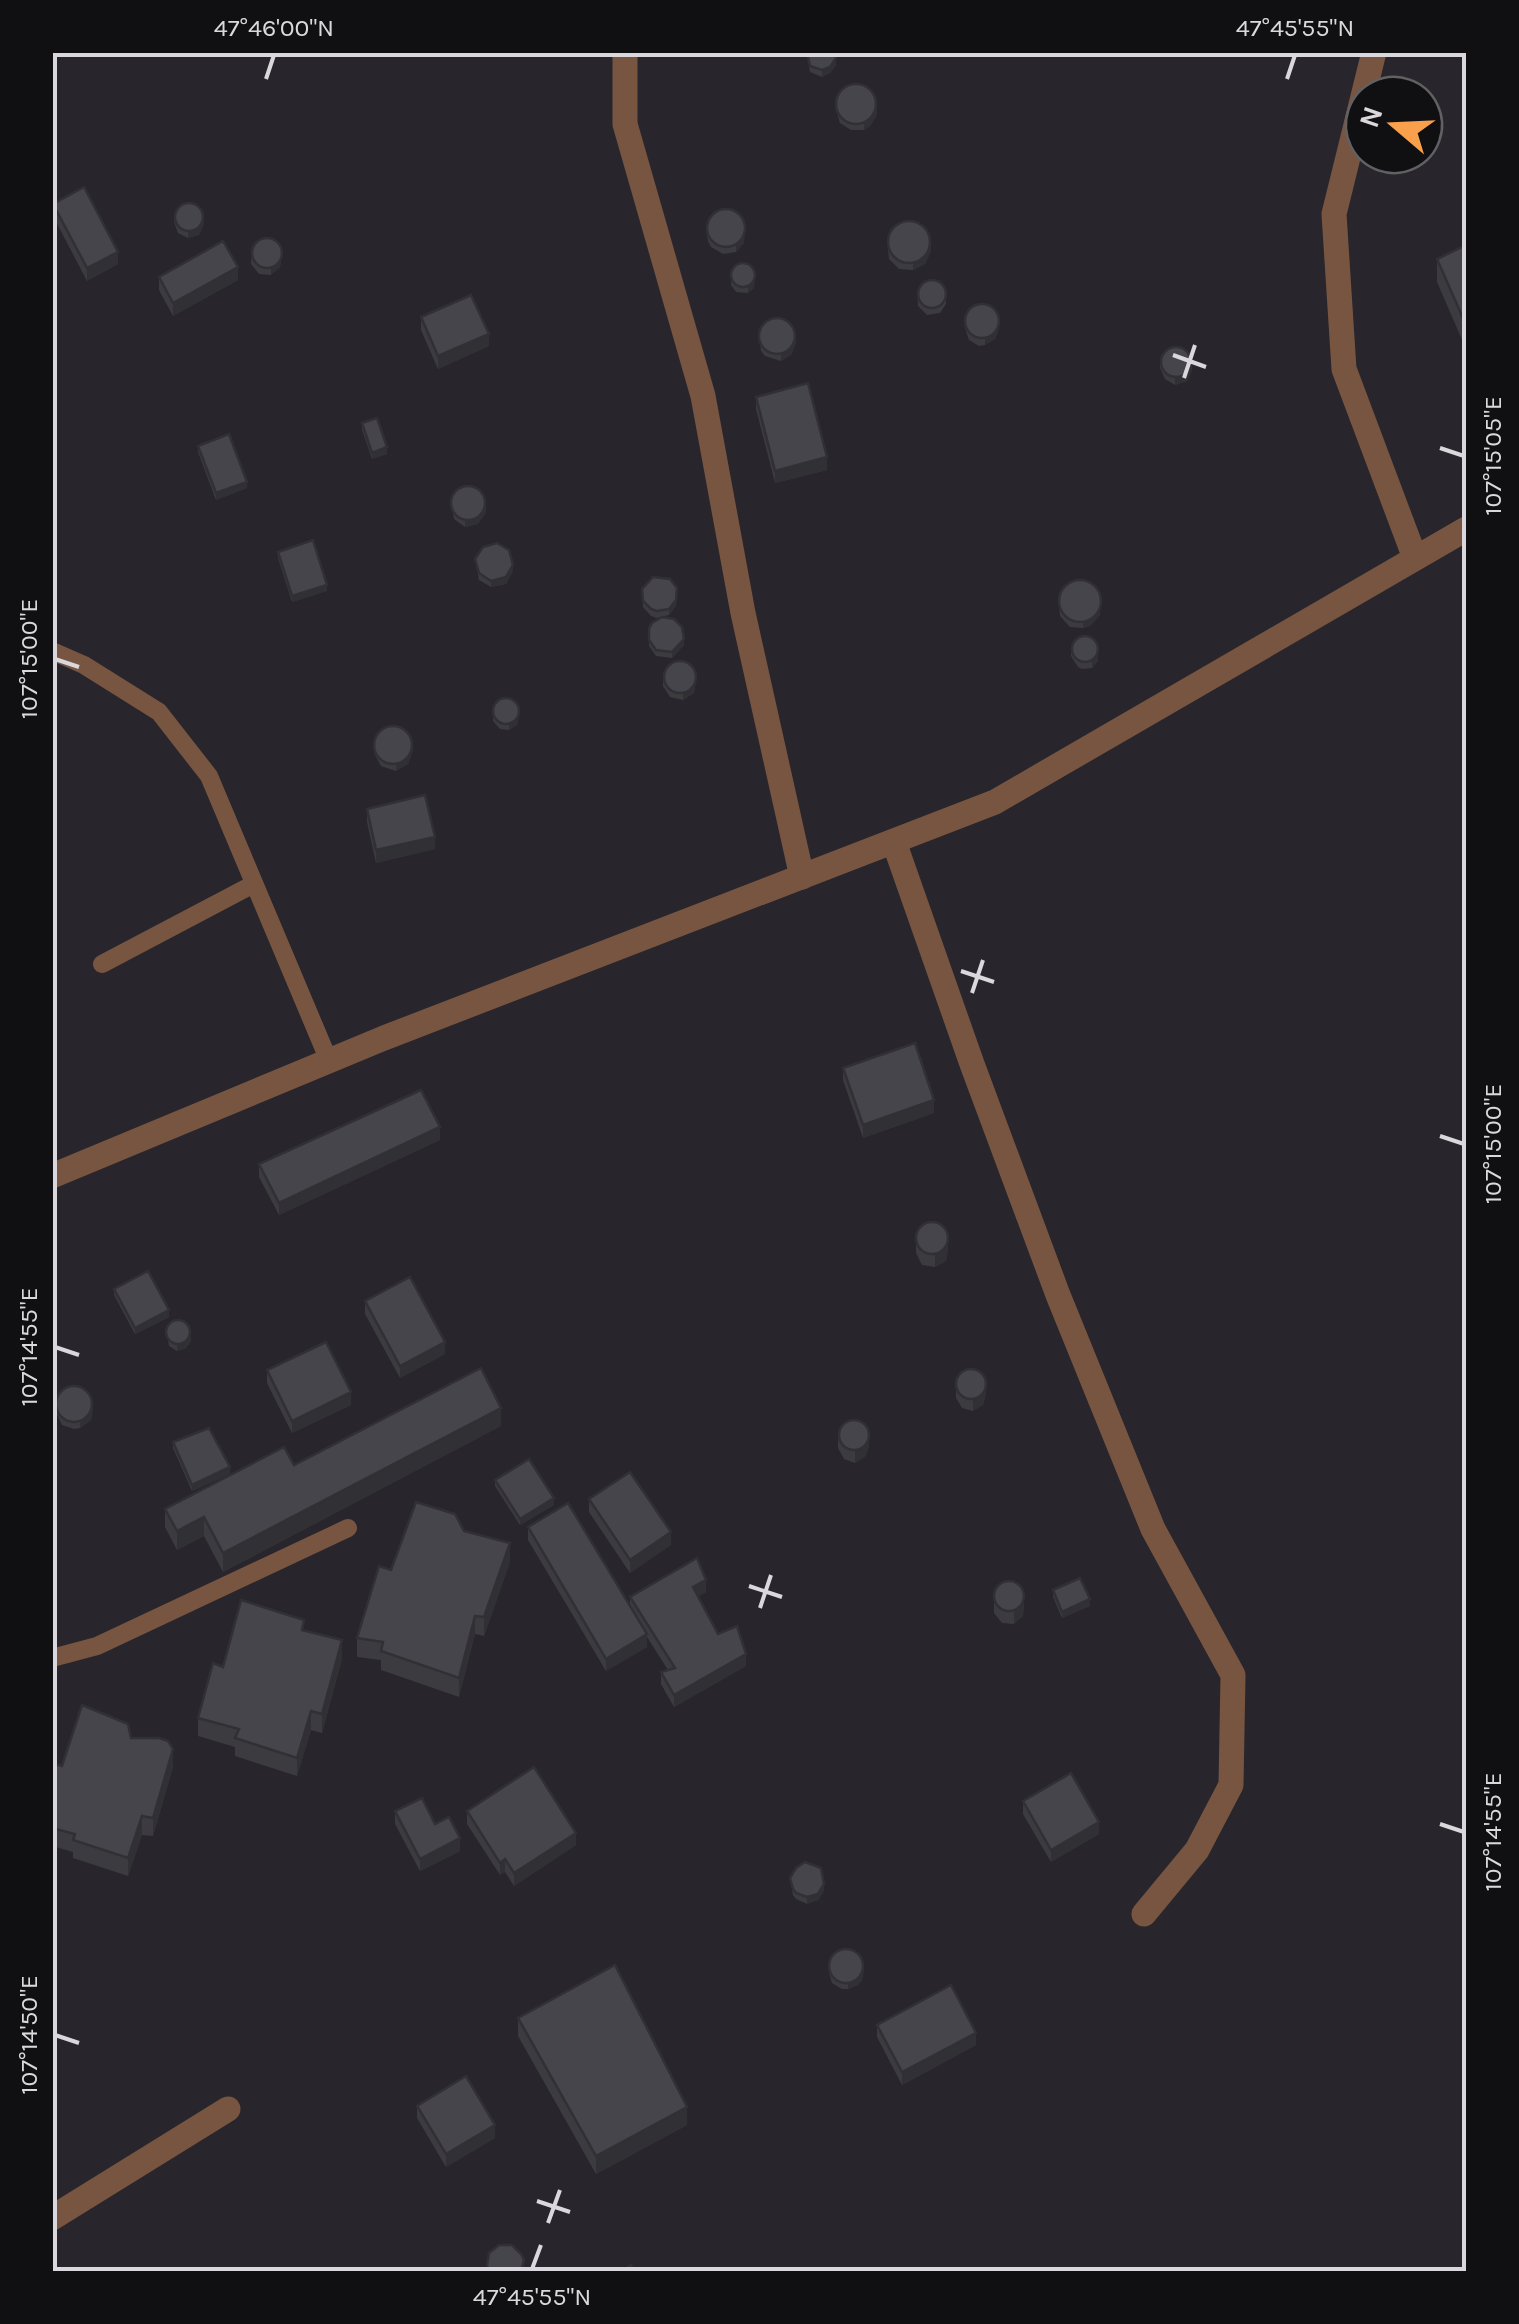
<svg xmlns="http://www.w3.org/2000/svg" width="1519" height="2324" viewBox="0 0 1519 2324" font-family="Karla,sans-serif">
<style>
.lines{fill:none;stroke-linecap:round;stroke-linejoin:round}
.lane{stroke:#785540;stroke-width:18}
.street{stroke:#785540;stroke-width:25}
.wall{fill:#3c3b40}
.shaded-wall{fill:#313034}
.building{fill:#46454b;stroke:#313034;stroke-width:2.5}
.ticks{fill:none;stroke:#dad8dc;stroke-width:4}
.neatline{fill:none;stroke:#dad8dc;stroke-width:4}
.ticks-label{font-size:25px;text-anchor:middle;fill:#dad8dc}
</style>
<rect width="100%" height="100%" fill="#28262c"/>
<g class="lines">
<g class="lane">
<polyline points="52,651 84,665 159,712 209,776 329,1061"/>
<polyline points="102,964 254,884"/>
<polyline points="52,1658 97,1646 348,1528"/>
</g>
<g class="street">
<polyline points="625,52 625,124 703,396 743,613 802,877"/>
<polyline points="1374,52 1334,214 1344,369 1415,558"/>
<polyline points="894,842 972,1064 1058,1295 1153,1529 1233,1675 1231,1785 1197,1850 1144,1914"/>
<polyline points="52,1176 384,1038 995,802 1466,529"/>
<polyline points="52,2218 228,2109"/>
</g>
</g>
<g class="wall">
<polygon points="807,52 836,65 830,73 822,77 810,72"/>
<polygon points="836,104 877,115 870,126 864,130 851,130 840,123 836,110"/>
<polygon points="53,204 118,264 87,281 53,216"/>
<polygon points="174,216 204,224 199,235 188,238 178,233 174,222"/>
<polygon points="706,229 744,243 736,252 723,254 711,247 708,241"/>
<polygon points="887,238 931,251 925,264 913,270 899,269 889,259"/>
<polygon points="1466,245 1466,349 1437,282 1437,259"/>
<polygon points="252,246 282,255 280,267 271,275 259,274 251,264"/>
<polygon points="732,270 755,270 754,288 748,293 736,292 731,285"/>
<polygon points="159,277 238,280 173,316 159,290"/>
<polygon points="917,290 946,298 946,304 940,313 927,315 918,306"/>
<polygon points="421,317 489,346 438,369 421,330"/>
<polygon points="964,318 999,328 995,339 985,345 979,346 969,340 964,325"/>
<polygon points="759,333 796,343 791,355 781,361 765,356 761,351"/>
<polygon points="1160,362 1192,370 1187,381 1175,385 1165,379 1160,368"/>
<polygon points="756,397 827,470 775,483 756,409"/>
<polygon points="362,423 387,454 372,459 362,430"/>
<polygon points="198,446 247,488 216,500 198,452"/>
<polygon points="451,500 486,512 478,524 465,527 454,519"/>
<polygon points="278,552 327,591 292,602 278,558"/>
<polygon points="475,559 513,571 506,584 491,587 479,580"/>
<polygon points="677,588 676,606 669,615 657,618 651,616 643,607 642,589"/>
<polygon points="1100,594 1100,615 1090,626 1083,628 1070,627 1060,616 1058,596"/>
<polygon points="649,628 684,645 672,658 656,656 649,646"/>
<polygon points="1098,646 1098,661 1092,668 1082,669 1078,667 1071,656 1071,650"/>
<polygon points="663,680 696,680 694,693 683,700 670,697 663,686"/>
<polygon points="494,704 518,724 509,730 500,729 493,721"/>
<polygon points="375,740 413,750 408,764 396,771 381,766 374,753"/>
<polygon points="367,809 435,849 376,863 367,822"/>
<polygon points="843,1068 934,1113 863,1138 843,1080"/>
<polygon points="440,1140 279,1215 259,1177 259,1164"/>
<polygon points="916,1241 948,1249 946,1261 935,1267 922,1265 916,1253"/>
<polygon points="114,1289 169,1317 135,1334 114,1295"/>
<polygon points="365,1301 445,1354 400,1378 365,1314"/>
<polygon points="166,1330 191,1341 186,1348 177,1351 169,1346"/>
<polygon points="267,1370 351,1405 292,1433 267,1383"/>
<polygon points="956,1386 986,1394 983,1405 973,1411 962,1408 956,1398"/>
<polygon points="55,1404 93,1407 91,1420 80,1428 74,1429 62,1425 55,1410"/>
<polygon points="501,1426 223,1572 204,1536 177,1550 165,1527 165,1509 294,1465"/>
<polygon points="838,1436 869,1446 865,1457 855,1463 844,1459 838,1448"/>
<polygon points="173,1442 230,1474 192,1491 173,1448"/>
<polygon points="495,1480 554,1505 520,1525 495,1486"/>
<polygon points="589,1499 671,1545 630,1573 589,1512"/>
<polygon points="528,1527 630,1605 630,1597 706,1592 698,1596 718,1634 746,1666 674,1707 661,1684 661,1672 668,1670 647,1637 647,1647 606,1671 528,1540"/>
<polygon points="464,1531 510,1562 484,1636 475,1634 459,1697 381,1670 381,1660 357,1657 357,1638 391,1570"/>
<polygon points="1053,1590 1090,1606 1062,1618 1053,1597"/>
<polygon points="994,1601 1024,1604 1023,1616 1014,1624 1002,1623 994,1613"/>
<polygon points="304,1630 342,1659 322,1733 311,1730 297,1776 235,1756 235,1747 198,1736 198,1718 223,1667"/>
<polygon points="131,1738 173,1767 153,1836 142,1835 128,1876 73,1858 73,1852 52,1846 52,1763 62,1766"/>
<polygon points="1023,1801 1099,1834 1051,1862 1023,1814"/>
<polygon points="395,1811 460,1851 420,1871 395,1824"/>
<polygon points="467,1811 576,1845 514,1886 505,1872 500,1875 467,1824"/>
<polygon points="790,1878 824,1891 818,1900 807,1904 796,1899 793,1895"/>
<polygon points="829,1965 864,1969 862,1980 858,1985 848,1989 842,1989 832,1983 829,1972"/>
<polygon points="518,2018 687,2125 596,2174 518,2036"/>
<polygon points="877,2025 976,2045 902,2085 877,2037"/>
<polygon points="417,2106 495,2138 446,2167 417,2118"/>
</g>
<g class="shaded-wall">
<polygon points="836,58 836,65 830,73 822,77 822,70"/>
<polygon points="877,108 877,115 870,126 864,130 864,123"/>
<polygon points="204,218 204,224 199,235 188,238 188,232"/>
<polygon points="746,224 744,243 736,252 736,246"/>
<polygon points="931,245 931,251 925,264 913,270 913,264"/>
<polygon points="282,249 280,267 271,275 271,268"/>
<polygon points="118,252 118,264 87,281 87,268"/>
<polygon points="238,267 238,280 173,316 173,303"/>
<polygon points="754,281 754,288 748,293 748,287"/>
<polygon points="999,322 999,328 995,339 985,345 985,339"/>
<polygon points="489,334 489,346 438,369 438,356"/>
<polygon points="796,337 796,343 791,355 781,361 781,354"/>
<polygon points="1192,364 1192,370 1187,381 1175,385 1175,378"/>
<polygon points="387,447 387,454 372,459 372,453"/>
<polygon points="827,457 827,470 775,483 775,471"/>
<polygon points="247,482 247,488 216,500 216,493"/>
<polygon points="486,506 486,512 478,524 465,527 465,520"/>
<polygon points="513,565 513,571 506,584 491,587 491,581"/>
<polygon points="327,585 327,591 292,602 292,596"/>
<polygon points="676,600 676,606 669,615 669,609"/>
<polygon points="1100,609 1100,615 1090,626 1083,628 1083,622"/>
<polygon points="684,639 684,645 672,658 672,652"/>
<polygon points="1098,655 1098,661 1092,668 1092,661"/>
<polygon points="696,674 694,693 683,700 683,694"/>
<polygon points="519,708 518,724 509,730 509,724"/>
<polygon points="413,743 413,750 408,764 396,771 396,765"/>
<polygon points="435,837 435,849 376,863 376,850"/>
<polygon points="934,1100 934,1113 863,1138 863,1125"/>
<polygon points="440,1127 440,1140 279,1215 279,1203"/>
<polygon points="948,1236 948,1249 946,1261 935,1267 935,1255"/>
<polygon points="169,1310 169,1317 135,1334 135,1328"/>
<polygon points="191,1334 191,1341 186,1348 177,1351 177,1344"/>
<polygon points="445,1342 445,1354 400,1378 400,1366"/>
<polygon points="986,1382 986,1394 983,1405 973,1411 973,1399"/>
<polygon points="351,1392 351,1405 292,1433 292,1421"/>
<polygon points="93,1401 91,1420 80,1428 80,1422"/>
<polygon points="501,1408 501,1426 223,1572 223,1553"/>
<polygon points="869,1434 869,1446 865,1457 855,1463 855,1450"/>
<polygon points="230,1467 230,1474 192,1491 192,1485"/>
<polygon points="554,1498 554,1505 520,1525 520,1519"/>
<polygon points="204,1517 204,1536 177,1550 177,1531"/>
<polygon points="671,1532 671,1545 630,1573 630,1560"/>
<polygon points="510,1543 510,1562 484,1636 484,1617"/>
<polygon points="706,1580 706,1592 693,1599 693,1587"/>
<polygon points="1024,1591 1023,1616 1014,1624 1014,1611"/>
<polygon points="1090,1599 1090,1606 1062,1618 1062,1612"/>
<polygon points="475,1616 475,1634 459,1697 459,1678"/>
<polygon points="647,1634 647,1647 606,1671 606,1659"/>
<polygon points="342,1640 342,1659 322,1733 322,1714"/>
<polygon points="746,1654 746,1666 674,1707 674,1695"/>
<polygon points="311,1711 311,1730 297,1776 297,1758"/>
<polygon points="173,1749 173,1767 153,1836 153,1818"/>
<polygon points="142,1816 142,1835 128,1876 128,1858"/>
<polygon points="1099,1822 1099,1834 1051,1862 1051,1850"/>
<polygon points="576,1833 576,1845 514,1886 514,1873"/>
<polygon points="460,1838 460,1851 420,1871 420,1859"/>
<polygon points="505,1859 505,1872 500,1875 500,1863"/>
<polygon points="824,1884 824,1891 818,1900 807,1904 807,1897"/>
<polygon points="864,1963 862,1980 858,1985 848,1989 848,1983"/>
<polygon points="976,2033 976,2045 902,2085 902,2072"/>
<polygon points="687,2107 687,2125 596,2174 596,2156"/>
<polygon points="495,2125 495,2138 446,2167 446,2154"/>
</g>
<g class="building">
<polygon points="807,52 833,52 836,58 830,67 822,70 810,66"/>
<circle cx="856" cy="104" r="20"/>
<polygon points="84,187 118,252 87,268 53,204"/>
<circle cx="189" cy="217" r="14"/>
<circle cx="726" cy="228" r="19"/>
<circle cx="909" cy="242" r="21"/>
<circle cx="267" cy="253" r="15"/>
<polygon points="223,241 238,267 173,303 159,277"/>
<polygon points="1466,245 1466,325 1437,259"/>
<circle cx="743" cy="275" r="12"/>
<circle cx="932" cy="294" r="14"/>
<polygon points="471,295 489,334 438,356 421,317"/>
<circle cx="982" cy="321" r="17"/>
<circle cx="777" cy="336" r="18"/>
<circle cx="1176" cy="362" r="15"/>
<polygon points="808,383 827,457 775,471 756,397"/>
<polygon points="377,418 387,447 372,453 362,423"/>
<polygon points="229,434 247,482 216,493 198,446"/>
<circle cx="468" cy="503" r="17"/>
<polygon points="313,540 327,585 292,596 278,552"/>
<polygon points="497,543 509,550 513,565 506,577 491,581 479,573 475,559 483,547"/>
<polygon points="653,577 670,579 677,588 676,600 669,609 657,611 651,609 643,601 642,589"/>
<circle cx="1080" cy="601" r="21"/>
<polygon points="662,617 674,619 682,627 684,639 672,652 656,650 649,640 649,628 652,623"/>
<circle cx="1085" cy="649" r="13"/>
<circle cx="680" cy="677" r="16"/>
<circle cx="506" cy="711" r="13"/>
<circle cx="393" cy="745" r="19"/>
<polygon points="425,795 435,837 376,850 367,809"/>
<polygon points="915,1043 934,1100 863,1125 843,1068"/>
<polygon points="421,1090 440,1127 279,1203 259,1164"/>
<circle cx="932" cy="1238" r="16"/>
<polygon points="148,1271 169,1310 135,1328 114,1289"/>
<polygon points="410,1277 445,1342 400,1366 365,1301"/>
<circle cx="178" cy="1332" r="12"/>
<polygon points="326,1342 351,1392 292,1421 267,1370"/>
<polygon points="481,1368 501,1408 223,1553 204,1517 177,1531 165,1509 284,1447 294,1465"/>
<circle cx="971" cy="1384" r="15"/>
<circle cx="74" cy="1404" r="18"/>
<circle cx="854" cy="1435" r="15"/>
<polygon points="209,1428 230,1467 192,1485 173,1442"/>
<polygon points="529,1459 554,1498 520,1519 495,1480"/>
<polygon points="630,1472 671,1532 630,1560 589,1499"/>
<polygon points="416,1502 455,1514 464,1531 510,1543 484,1617 475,1616 459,1678 381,1651 383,1642 357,1638 379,1566 391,1570"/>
<polygon points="568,1503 647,1634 606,1659 528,1527"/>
<polygon points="697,1558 706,1580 693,1587 718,1634 737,1626 746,1654 674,1695 661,1672 675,1668 630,1597"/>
<polygon points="1080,1578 1090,1599 1062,1612 1053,1590"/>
<circle cx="1009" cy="1596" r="15"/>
<polygon points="241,1600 304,1620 302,1630 342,1640 322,1714 311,1711 297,1758 235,1738 239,1729 198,1718 213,1663 223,1667"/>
<polygon points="82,1705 128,1724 131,1738 159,1738 168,1741 173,1749 153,1818 142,1816 128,1858 73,1840 75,1834 52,1828 52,1763 62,1766"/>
<polygon points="534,1767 576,1833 514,1873 505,1859 500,1863 467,1811"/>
<polygon points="1071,1773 1099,1822 1051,1850 1023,1801"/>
<polygon points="422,1798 435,1824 449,1817 460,1838 420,1859 395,1811"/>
<polygon points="805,1862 821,1868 824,1884 818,1894 807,1897 796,1893 793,1889 790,1878 796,1868"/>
<circle cx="846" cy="1966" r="17"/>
<polygon points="615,1965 687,2107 596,2156 518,2018"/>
<polygon points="951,1985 976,2033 902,2072 877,2025"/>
<polygon points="466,2076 495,2125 446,2154 417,2106"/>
<polygon points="499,2245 512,2245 521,2254 524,2260 521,2272 489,2272 487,2265 489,2253"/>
<polygon points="631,2265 634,2272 620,2272"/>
</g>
<path class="ticks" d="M266,79L274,55M1287,79L1295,55M1173,355L1206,367M1184,378L1195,345M1440,448L1464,456M55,659L79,667M961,971L994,982M972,993L983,960M1440,1136L1464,1144M55,1347L79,1355M749,1586L782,1597M760,1608L771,1575M1440,1824L1464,1832M55,2035L79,2043M537,2201L570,2212M548,2223L560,2190M532,2269L541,2245"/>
<rect width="1519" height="2324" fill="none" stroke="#101012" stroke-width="110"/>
<g transform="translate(1394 125) rotate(289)"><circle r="48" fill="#101012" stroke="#616063" stroke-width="2.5"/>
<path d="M0-8L18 38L0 25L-18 38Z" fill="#f9a04c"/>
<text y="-15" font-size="28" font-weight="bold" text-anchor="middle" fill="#dad8dc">N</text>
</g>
<rect x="55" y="55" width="1409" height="2214" class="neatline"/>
<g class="ticks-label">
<text x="274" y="36">47°46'00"N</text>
<text x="1295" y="36">47°45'55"N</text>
<text transform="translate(1492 456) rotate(-90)" y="9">107°15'05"E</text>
<text transform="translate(28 659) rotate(-90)" y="9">107°15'00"E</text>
<text transform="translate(1492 1144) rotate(-90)" y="9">107°15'00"E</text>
<text transform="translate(28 1347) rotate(-90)" y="9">107°14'55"E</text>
<text transform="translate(1492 1832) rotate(-90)" y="9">107°14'55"E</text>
<text transform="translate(28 2035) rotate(-90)" y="9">107°14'50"E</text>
<text x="532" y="2305">47°45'55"N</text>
</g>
</svg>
